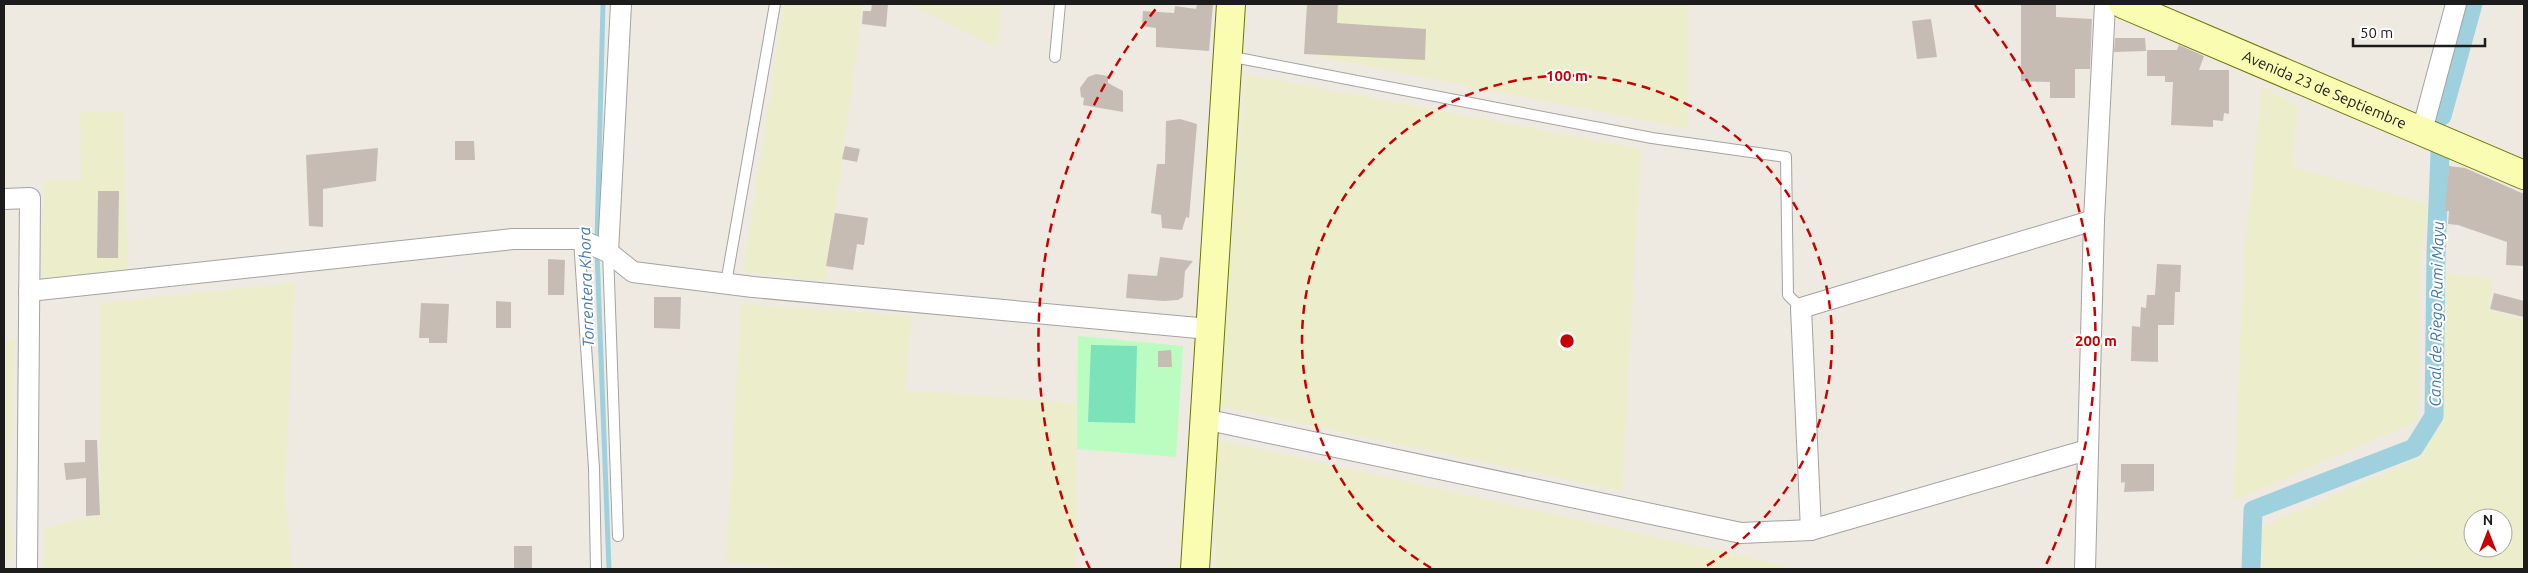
<svg xmlns="http://www.w3.org/2000/svg" width="2528" height="573" viewBox="0 0 2528 573" font-family="Ubuntu,sans-serif">
<style>
.farmland{fill:#eceecb;fill-rule:evenodd}
.park{fill:#bbfcc0}
.pitch{fill:#7be2ba}
.lines{fill:none;stroke-linecap:round;stroke-linejoin:round}
.stream{stroke:#9fd0de;stroke-width:5}
.canal{stroke:#9fd0de;stroke-width:19}
.building{fill:#c6bcb4}
.lane-casing{stroke:#a3a3a3;stroke-width:12}
.street-casing{stroke:#a3a3a3;stroke-width:22}
.secondary-casing{stroke:#6a7600;stroke-width:30}
.lane{stroke:#fff;stroke-width:10}
.street{stroke:#fff;stroke-width:20}
.secondary{stroke:#f9fcb1;stroke-width:28}
.ring{fill:none;stroke:#c80001;stroke-width:2.5;stroke-dasharray:9 6}
.labels{text-anchor:middle;stroke-width:4;stroke-linejoin:round;paint-order:stroke}
.street-label{font-size:15px;fill:#1c1c1c;stroke:#fff}
.water-label{font-size:16px;font-style:italic;fill:#4276a8;stroke:#fff}
.centre{fill:#c80001;stroke:#fff;stroke-width:2.5}
.ring-label{font-size:15px;text-anchor:middle;font-weight:bold;fill:#c80001;stroke:#fff;stroke-width:4;stroke-linejoin:round;paint-order:stroke}
</style>
<rect width="100%" height="100%" fill="#eeeae1"/>
<g class="farmland">
<polygon points="784,4 863,4 826,281 743,272"/>
<polygon points="907,4 1001,4 998,48 924,11"/>
<polygon points="1306,4 1687,4 1688,129 1304,54"/>
<polygon points="1246,74 1641,149 1622,491 1218,406"/>
<polygon points="2262,86 2296,105 2293,167 2428,204 2421,252 2418,421 2233,501 2245,245"/>
<polygon points="80,111 123,111 128,270 41,279 44,180 81,180"/>
<path d="M2438,272L2492,279L2489,311L2524,319V569H2423L2424,510L2422,569H2253L2255,530L2425,455ZM2473,518H2503V548H2473Z"/>
<polygon points="295,283 285,494 292,569 44,569 44,528 100,515 100,303"/>
<polygon points="741,304 912,316 905,390 1076,403 1077,521 1074,569 824,569 726,562"/>
<polygon points="15,338 8,489 12,559 4,560 4,340"/>
<polygon points="1218,440 1800,569 1801,569 1215,569"/>
</g>
<polygon class="park" points="1078,336 1183,346 1176,457 1077,449"/>
<polygon class="pitch" points="1091,345 1137,346 1135,423 1088,422"/>
<g class="lines">
<g class="stream">
<polyline points="597,241 603,4"/>
<polyline points="597,252 609,569"/>
</g>
<g class="canal">
<polyline points="2442,116 2473,4"/>
<polyline points="2251,569 2253,510 2414,448 2434,416 2436,254 2440,153"/>
</g>
</g>
<g class="building">
<polygon points="872,4 888,4 886,27 862,24 863,11 871,11"/>
<polygon points="1197,4 1213,4 1209,51 1156,47 1156,28 1142,26 1143,11 1174,13 1175,6 1196,9"/>
<polygon points="1307,4 1338,4 1337,23 1426,29 1425,60 1304,54"/>
<polygon points="2021,4 2056,4 2056,17 2092,19 2090,69 2075,69 2075,98 2050,98 2050,82 2021,81"/>
<polygon points="1931,19 1937,57 1917,59 1912,21"/>
<polygon points="2115,38 2145,38 2146,51 2114,52"/>
<polygon points="2179,45 2204,56 2199,70 2229,70 2229,114 2224,113 2223,121 2213,120 2213,127 2171,125 2173,82 2165,82 2165,76 2147,76 2147,50 2177,50"/>
<polygon points="1096,74 1108,76 1108,83 1123,91 1123,112 1083,105 1084,98 1081,97 1080,88 1088,77"/>
<polygon points="1180,119 1197,124 1189,218 1186,217 1182,230 1162,228 1161,215 1151,213 1157,164 1165,164 1166,121"/>
<polygon points="455,141 474,141 475,160 455,160"/>
<polygon points="845,146 860,149 857,162 842,159"/>
<polygon points="378,148 376,181 323,189 323,227 309,226 306,155"/>
<polygon points="2449,166 2465,168 2524,194 2524,266 2506,265 2507,242 2458,225 2448,224 2449,211 2445,211"/>
<polygon points="98,191 119,191 118,258 97,258"/>
<polygon points="835,213 868,218 864,245 857,244 853,270 826,266"/>
<polygon points="1160,257 1193,261 1185,271 1183,297 1178,300 1164,301 1126,298 1128,274 1157,276"/>
<polygon points="548,259 565,260 564,295 548,295"/>
<polygon points="2157,264 2181,265 2180,292 2175,292 2174,325 2158,325 2158,362 2131,361 2132,326 2140,327 2141,307 2146,308 2147,295 2155,295"/>
<polygon points="2494,293 2524,301 2524,317 2490,309"/>
<polygon points="654,297 681,297 680,329 654,328"/>
<polygon points="496,301 511,302 511,328 496,328"/>
<polygon points="421,303 449,304 447,343 429,343 429,338 419,338"/>
<polygon points="1171,350 1172,367 1158,367 1158,351"/>
<polygon points="85,440 97,440 100,515 86,516 86,478 66,480 64,463 85,462"/>
<polygon points="2121,464 2154,464 2154,491 2124,492 2125,482 2121,483"/>
<rect x="514" y="546" width="18" height="23"/>
</g>
<g class="lines">
<defs>
<g id="lane">
<polyline points="1228,56 1652,138 1786,157 1788,295 1801,308"/>
<polyline points="1055,57 1060,4"/>
<polyline points="579,239 594,468 596,569"/>
<polyline points="608,252 618,536"/>
<polyline points="726,283 775,4"/>
</g>
<g id="street">
<polyline points="2422,131 2456,4"/>
<polyline points="4,199 30,198 27,569"/>
<polyline points="608,252 621,4"/>
<polyline points="29,291 513,239 579,239 608,252 633,272 753,287 1209,329"/>
<polyline points="1204,419 1741,533 1811,530 2087,450"/>
<polyline points="1811,530 1801,308 2094,220"/>
<polyline points="2085,569 2094,220 2105,4"/>
</g>
<g id="secondary">
<path id="s1" d="M2123,4L2524,175"/>
<polyline points="1195,569 1231,4"/>
</g>
</defs>
<use href="#lane" class="lane-casing"/>
<use href="#street" class="street-casing"/>
<use href="#secondary" class="secondary-casing"/>
<use href="#lane" class="lane"/>
<use href="#street" class="street"/>
<use href="#secondary" class="secondary"/>
</g>
<g class="ring">
<path d="M1431 568A265 265 0 1 1 1703 568"/>
<path d="M1090 569A529 529 0 0 1 1159 5M1975 5A529 529 0 0 1 2044 569"/>
</g>
<g class="labels">
<g class="street-label">
<text dy="5" stroke="none"><textPath href="#s1" startOffset="219">Avenida 23 de Septiembre</textPath></text>
</g>
<g class="water-label">
<text transform="translate(586 287) rotate(-92)" y="6">Torrentera Khora</text>
<text transform="translate(2436 314) rotate(-89)" y="6">Canal de Riego Rumi Mayu</text>
</g>
</g>
<circle cx="1567" cy="341" r="8" class="centre"/>
<g class="ring-label">
<text x="1567" y="81">100 m</text>
<text x="2096" y="346">200 m</text>
</g>
<rect width="2528" height="573" fill="none" stroke="#1c1c1c" stroke-width="10"/>
<g transform="translate(2488 533)"><circle r="24" fill="#ffffff" stroke="#a4a4a4"/>
<path d="M0-4L9 19L0 12L-9 19Z" fill="#c80001"/>
<text y="-8" font-size="14" font-weight="bold" text-anchor="middle" fill="#1c1c1c">N</text>
</g>
<path d="M2353 38v8h132v-8" fill="none" stroke="#1c1c1c" stroke-width="2.5"/>
<text x="2360" y="38" font-size="15" fill="#1c1c1c" stroke="#ffffff" stroke-width="4" paint-order="stroke">50 m</text>
</svg>
